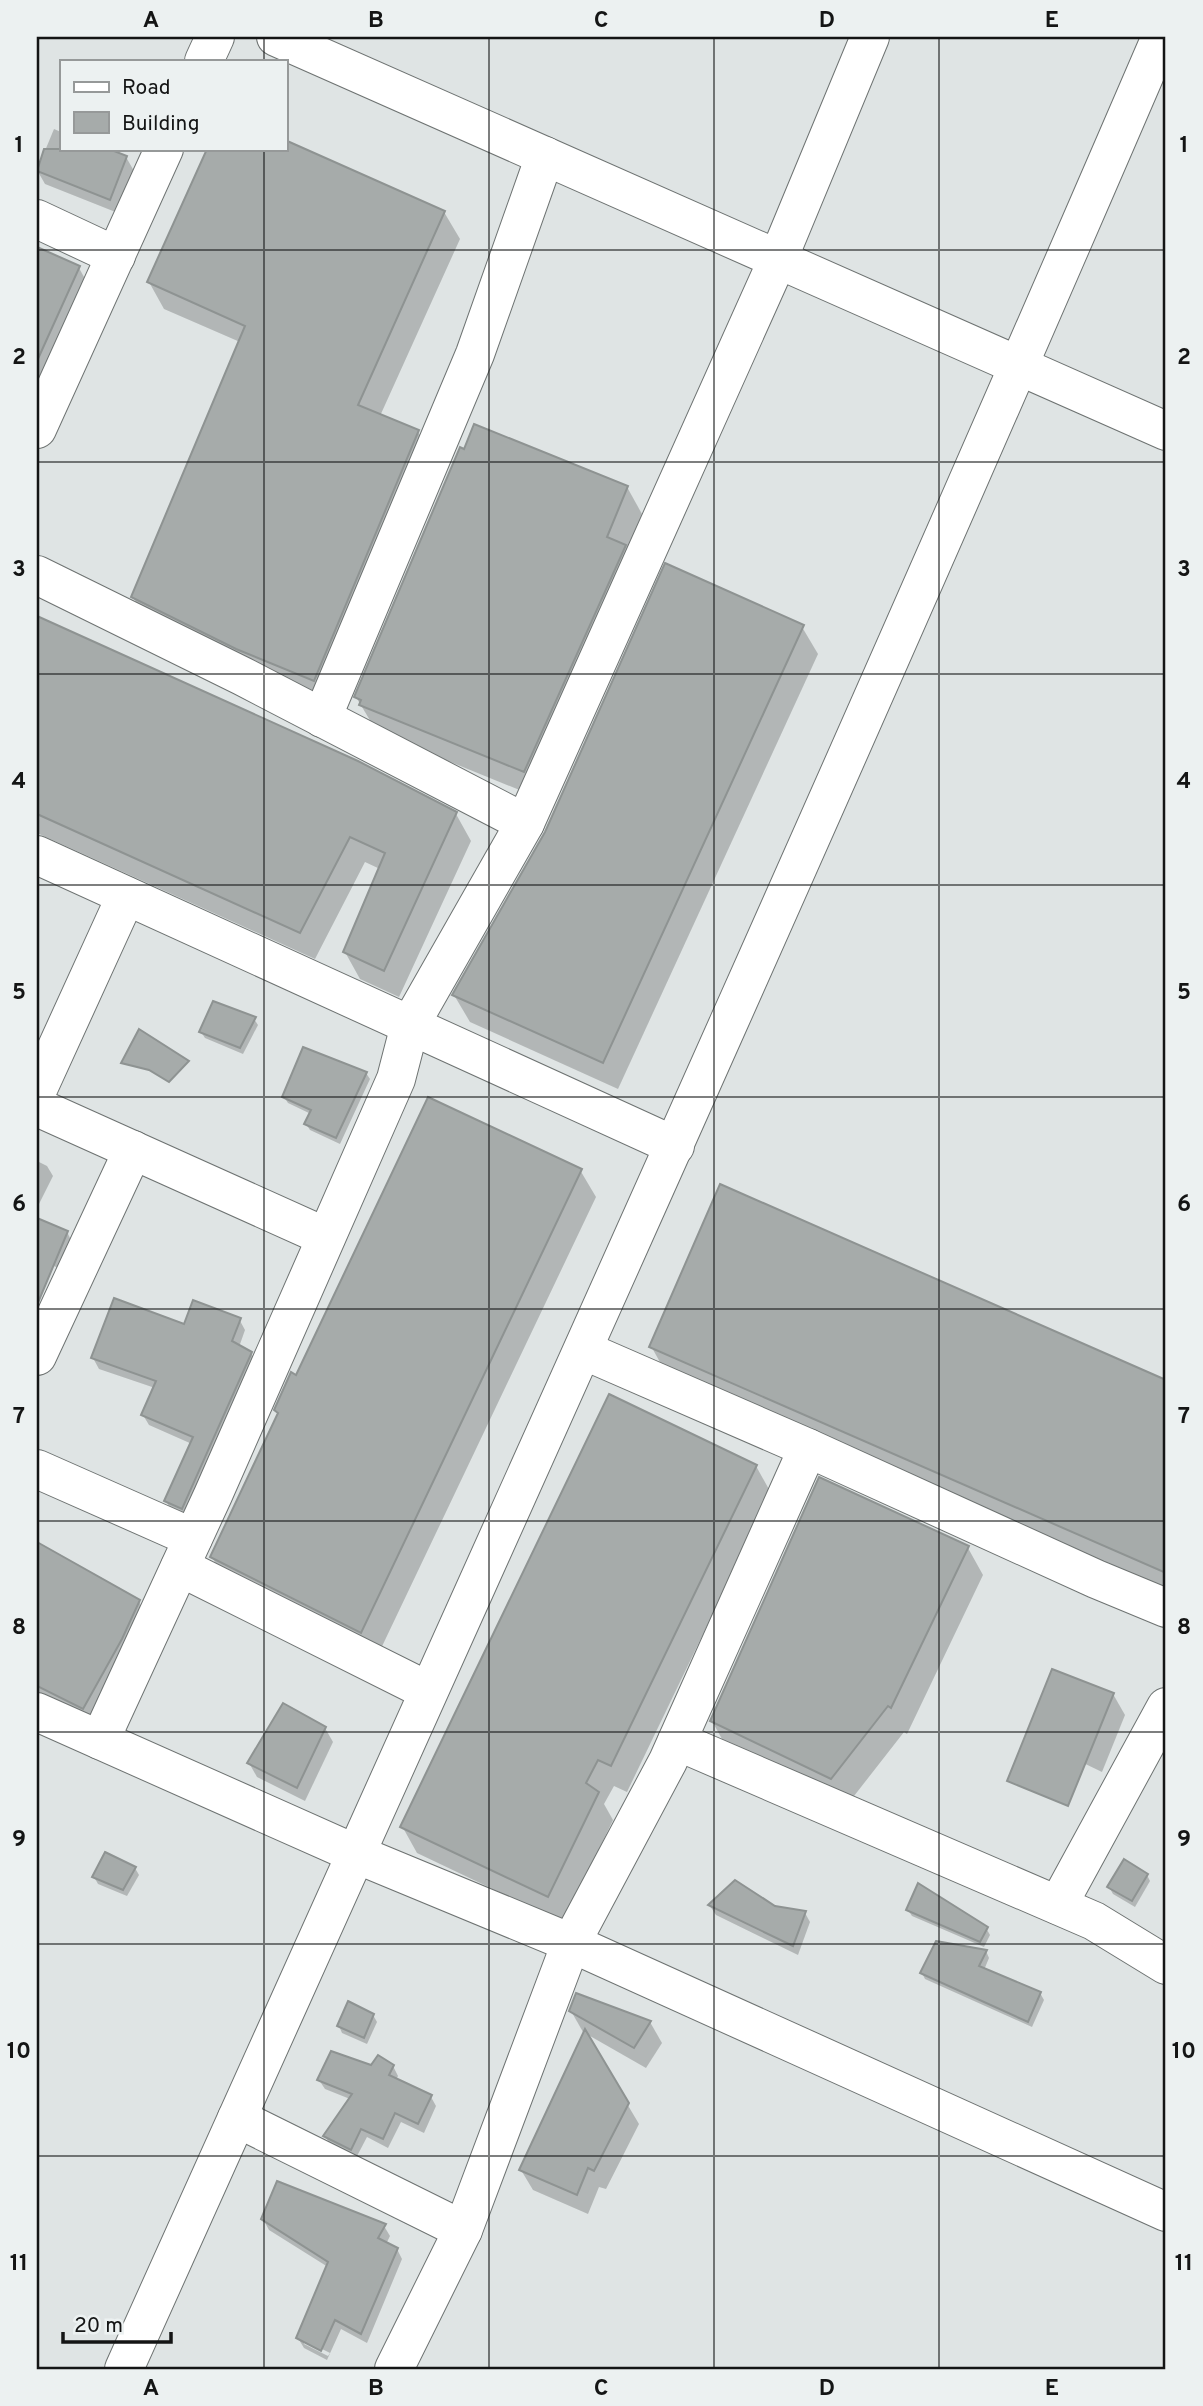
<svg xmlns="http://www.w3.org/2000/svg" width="1203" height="2406" viewBox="0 0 1203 2406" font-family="Overpass,sans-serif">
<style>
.shadow{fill:#0003;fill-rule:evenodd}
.building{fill:#a6abaa;stroke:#8e9392;stroke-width:2}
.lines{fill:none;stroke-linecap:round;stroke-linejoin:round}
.minor-casing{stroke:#6e7372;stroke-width:40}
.minor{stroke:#fff;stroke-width:38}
.grid{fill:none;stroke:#141515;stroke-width:2;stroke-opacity:0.55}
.neatline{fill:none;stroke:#141515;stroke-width:2.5}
.grid-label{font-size:23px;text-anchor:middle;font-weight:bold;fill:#141515}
</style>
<rect width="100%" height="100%" fill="#dfe4e4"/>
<g class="shadow">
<polygon points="54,129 61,132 61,149 104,149 126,157 134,171 118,213 45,184 37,170"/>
<polygon points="209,149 285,149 444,212 460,239 380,416 418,432 434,459 329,707 149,624 133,597 240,342 164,309 149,282"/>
<polygon points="37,249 79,268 94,295 37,420"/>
<polygon points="627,487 642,514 539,798 377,732 356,697"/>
<polygon points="37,618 352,760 456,814 471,841 399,997 360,979 345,952 380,869 365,862 315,959 37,833"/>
<polygon points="802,627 818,654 618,1089 470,1022 454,995"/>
<polygon points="254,1019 258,1025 243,1054 205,1038 201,1032"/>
<polygon points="366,1073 370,1079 340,1144 310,1130 306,1124 311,1114 288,1103 284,1097"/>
<polygon points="37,1161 47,1166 53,1176 37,1208"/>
<polygon points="580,1170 596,1197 376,1659 227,1584 212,1557 279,1415 276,1410 297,1377"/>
<polygon points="721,1186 1166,1382 1166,1592 666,1373 651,1346"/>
<polygon points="37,1220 67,1232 72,1242 61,1269 37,1259"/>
<polygon points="239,1319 245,1330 239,1347 251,1353 257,1364 188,1519 172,1512 166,1501 192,1444 149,1425 143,1415 155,1388 99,1369 93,1358 185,1326"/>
<polygon points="756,1466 771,1493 627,1792 614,1786 604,1804 613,1820 564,1923 417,1853 402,1826"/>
<polygon points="37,1544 139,1602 154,1627 98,1733 37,1702"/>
<polygon points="968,1548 983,1575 907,1734 904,1732 847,1805 727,1748 712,1721"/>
<polygon points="1113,1694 1125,1715 1102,1772 1044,1744"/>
<polygon points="325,1728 333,1742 305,1801 257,1777 249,1763"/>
<polygon points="135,1868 139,1875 127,1896 98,1884 94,1877"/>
<polygon points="1147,1875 1150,1881 1135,1907 1113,1894 1109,1887"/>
<polygon points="710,1906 774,1907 805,1913 810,1922 798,1955 716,1915"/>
<polygon points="908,1910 986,1928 990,1935 984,1947 912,1916"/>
<polygon points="986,1951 989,1958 984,1970 1040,1993 1044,2000 1032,2027 925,1979 922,1973"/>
<polygon points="571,2011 650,2022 662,2043 646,2068 583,2032"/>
<polygon points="373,2015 377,2022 367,2044 342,2033 339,2026"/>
<polygon points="585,2033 639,2124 606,2189 599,2187 588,2214 533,2190 521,2170"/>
<polygon points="393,2066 398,2076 396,2080 431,2097 436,2106 424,2133 401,2122 388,2148 367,2137 356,2158 331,2146 325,2136 350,2099 325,2089 319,2080"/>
<path d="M263,2219L384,2226L390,2236L387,2242L397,2249L402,2259L367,2343L341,2329L327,2360L304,2348L298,2338L328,2267L269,2230ZM304,2340L330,2353L328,2356L304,2344Z"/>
</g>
<g class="building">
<polygon points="285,140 445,211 358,405 419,430 314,681 236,649 131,597 245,326 147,282 207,149 285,149"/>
<polygon points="44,149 109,149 127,156 110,200 37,171"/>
<polygon points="37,247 80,266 37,361"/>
<polygon points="474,424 628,486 607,537 626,545 524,772 359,705 361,700 354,697 460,447 464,449"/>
<polygon points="665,563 804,625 603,1063 452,995 545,832"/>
<polygon points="37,616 358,761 457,812 384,971 343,952 385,853 350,837 300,933 37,814"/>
<polygon points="213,1001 256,1017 240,1048 199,1032"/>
<polygon points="139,1029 189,1061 169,1082 149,1070 121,1063"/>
<polygon points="303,1047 367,1072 336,1138 304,1124 311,1110 282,1097"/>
<polygon points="428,1097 582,1169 361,1633 210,1557 278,1413 274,1410 291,1372 296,1375"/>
<polygon points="720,1184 1166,1380 1166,1573 649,1347"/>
<polygon points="37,1218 68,1231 37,1305"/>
<polygon points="114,1298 184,1324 193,1300 241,1318 232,1341 252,1352 182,1509 164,1501 193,1437 141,1415 156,1381 91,1358"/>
<polygon points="609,1394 757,1465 611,1766 598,1760 586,1783 599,1792 548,1897 400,1827"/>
<polygon points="819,1477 969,1546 891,1708 888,1706 831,1779 710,1721"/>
<polygon points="37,1542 140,1600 122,1639 83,1709 37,1686"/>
<polygon points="1052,1669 1114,1693 1068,1806 1007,1781"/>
<polygon points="283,1703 326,1727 297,1788 247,1763"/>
<polygon points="105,1852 136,1867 123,1890 92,1877"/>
<polygon points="1124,1859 1148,1874 1132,1901 1107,1887"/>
<polygon points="735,1880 775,1906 806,1911 793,1946 708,1905"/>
<polygon points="918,1883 988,1927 980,1942 906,1910"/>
<polygon points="936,1941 987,1950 979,1966 1041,1992 1028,2022 920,1973"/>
<polygon points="576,1993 651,2021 634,2048 569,2011"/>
<polygon points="348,2001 374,2014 364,2038 337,2026"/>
<polygon points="585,2029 629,2103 594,2171 588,2168 577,2195 519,2170"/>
<polygon points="331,2051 371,2065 378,2055 394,2065 389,2075 432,2095 418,2124 395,2113 383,2139 361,2129 351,2150 323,2136 352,2094 317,2080"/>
<polygon points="277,2181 386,2224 378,2238 398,2248 361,2334 335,2320 321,2351 296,2338 328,2262 261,2219"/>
</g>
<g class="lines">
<defs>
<g id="minor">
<polyline points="276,37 1166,431"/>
<polyline points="204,61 215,37"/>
<polyline points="37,219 116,256"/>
<polyline points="37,429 164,149"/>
<polyline points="37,575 242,676 525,823"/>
<polyline points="322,718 475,354 545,156"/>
<polyline points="37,855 675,1146"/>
<polyline points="37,1091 126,896"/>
<polyline points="37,1107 326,1237"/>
<polyline points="583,1350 808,1448 1096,1579 1166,1608"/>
<polyline points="37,1356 133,1150"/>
<polyline points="37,1469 193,1538"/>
<polyline points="180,1567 428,1691"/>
<polyline points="37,1712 356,1854 571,1943 1166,2212"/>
<polyline points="100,1740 213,1495 396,1079 410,1025 525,823 778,259 870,37"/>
<polyline points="677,1741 1094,1921 1166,1965"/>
<polyline points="1058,1905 1166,1707"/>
<polyline points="237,2118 463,2230"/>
<path d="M124,2369C473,1593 825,818 1161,37"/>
<polyline points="394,2369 463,2230 571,1943 668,1761 808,1448"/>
</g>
</defs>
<use href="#minor" class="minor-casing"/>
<use href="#minor" class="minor"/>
</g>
<path class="grid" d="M264,37V61M489,37V2369M714,37V2369M939,37V2369M264,149V2369M37,250H1166M37,462H1166M37,674H1166M37,885H1166M37,1097H1166M37,1309H1166M37,1521H1166M37,1732H1166M37,1944H1166M37,2156H1166"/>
<rect width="1203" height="2406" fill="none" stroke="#ecf1f1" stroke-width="77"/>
<rect x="60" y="60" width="228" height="91" fill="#ecf1f1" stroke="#969999" stroke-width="2"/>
<rect x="74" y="82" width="35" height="10" fill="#ffffff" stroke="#969999" stroke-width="2"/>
<text x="122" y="94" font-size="21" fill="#141515">Road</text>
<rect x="74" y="112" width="35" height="21" fill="#a6abaa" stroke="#969999" stroke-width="2"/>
<text x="122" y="130" font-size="21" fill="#141515">Building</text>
<path d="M63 2332v10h108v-10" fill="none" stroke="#141515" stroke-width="3.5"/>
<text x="74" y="2332" font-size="21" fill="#141515" stroke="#ecf1f1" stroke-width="5" paint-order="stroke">20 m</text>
<rect x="38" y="38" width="1126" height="2330" class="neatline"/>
<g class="grid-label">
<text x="151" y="27">A</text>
<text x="376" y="27">B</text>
<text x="601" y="27">C</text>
<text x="827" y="27">D</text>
<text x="1052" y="27">E</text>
<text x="19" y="152">1</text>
<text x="1184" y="152">1</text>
<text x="19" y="364">2</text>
<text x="1184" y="364">2</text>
<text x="19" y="576">3</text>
<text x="1184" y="576">3</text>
<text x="19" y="788">4</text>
<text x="1184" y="788">4</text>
<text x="19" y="999">5</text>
<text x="1184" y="999">5</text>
<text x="19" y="1211">6</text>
<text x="1184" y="1211">6</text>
<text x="19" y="1423">7</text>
<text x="1184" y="1423">7</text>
<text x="19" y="1634">8</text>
<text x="1184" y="1634">8</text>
<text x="19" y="1846">9</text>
<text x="1184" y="1846">9</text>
<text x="19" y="2058">10</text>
<text x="1184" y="2058">10</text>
<text x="19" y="2270">11</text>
<text x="1184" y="2270">11</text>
<text x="151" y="2395">A</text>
<text x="376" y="2395">B</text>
<text x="601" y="2395">C</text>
<text x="827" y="2395">D</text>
<text x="1052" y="2395">E</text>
</g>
</svg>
